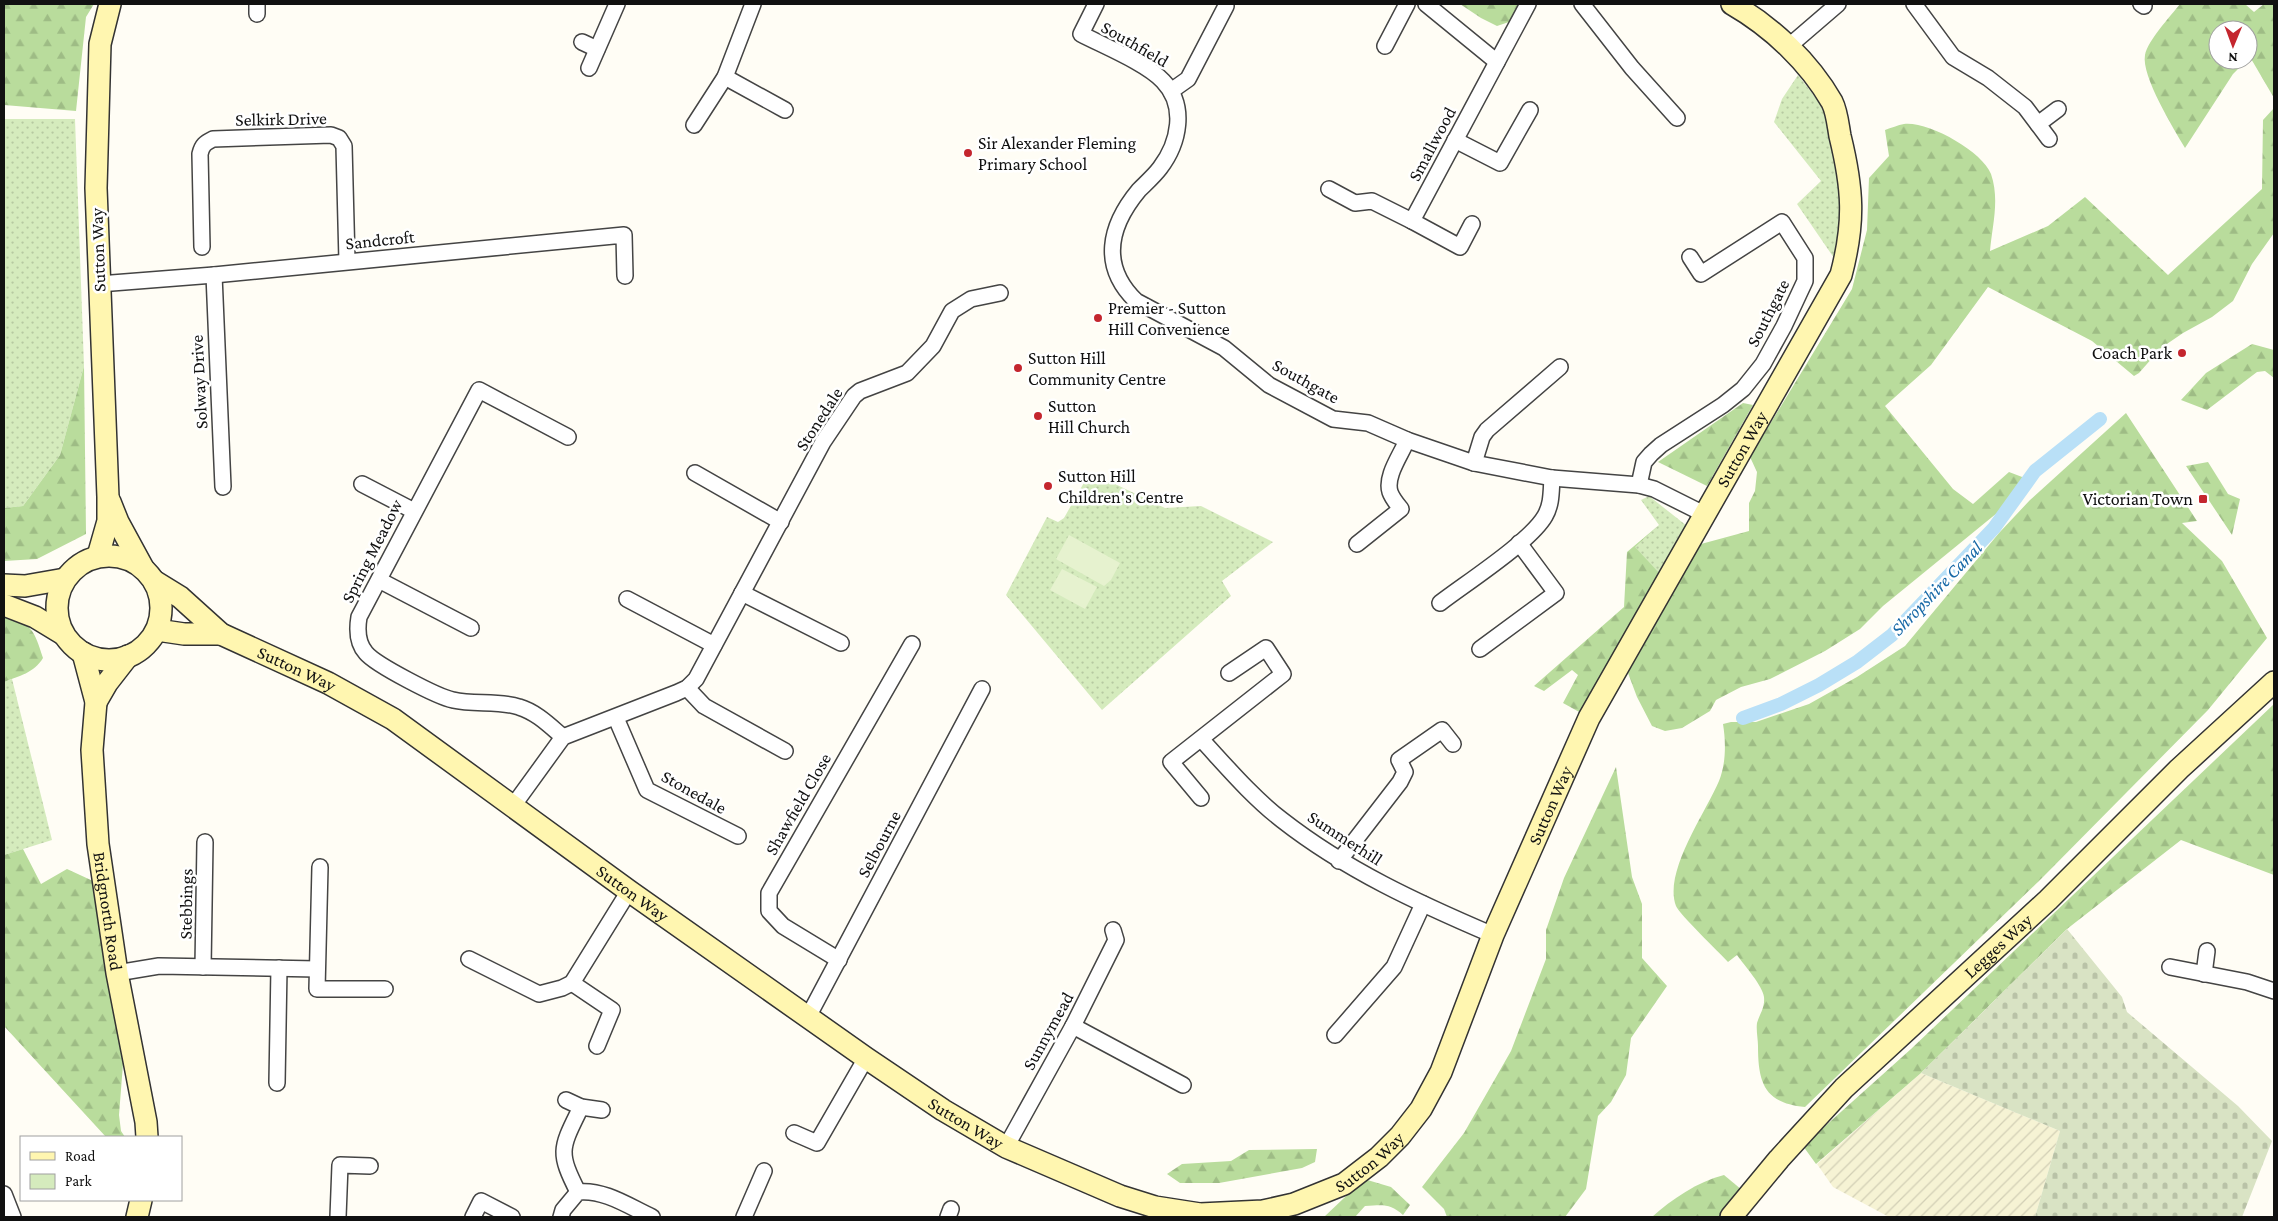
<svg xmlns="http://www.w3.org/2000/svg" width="2278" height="1221" viewBox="0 0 2278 1221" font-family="'Crimson Pro',serif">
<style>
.farmland{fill:url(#farmland-furrows)}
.green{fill:url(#green-dots)}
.forest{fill:url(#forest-firs)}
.cemetery{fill:url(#cemetery-stones)}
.pitch{fill:#e6f2cf}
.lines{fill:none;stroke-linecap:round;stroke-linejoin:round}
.canal{stroke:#b9e0f7;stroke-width:14}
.street-casing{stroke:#444;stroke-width:18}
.secondary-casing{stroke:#333;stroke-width:24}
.street{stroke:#fff;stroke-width:15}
.secondary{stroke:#fff6b0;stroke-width:21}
.poi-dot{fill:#c4262e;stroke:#fff;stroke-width:2}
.labels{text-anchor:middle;stroke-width:5;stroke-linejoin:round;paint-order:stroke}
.street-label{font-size:18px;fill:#111;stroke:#fff}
.poi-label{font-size:18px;fill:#111;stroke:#fff;text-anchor:start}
.water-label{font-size:19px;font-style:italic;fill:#1768a6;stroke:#fff}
</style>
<defs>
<pattern id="farmland-furrows" width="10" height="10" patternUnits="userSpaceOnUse" patternTransform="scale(1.25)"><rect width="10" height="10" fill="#f6f3d4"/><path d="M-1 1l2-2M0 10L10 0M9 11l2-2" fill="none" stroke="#d2cfb5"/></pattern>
<pattern id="green-dots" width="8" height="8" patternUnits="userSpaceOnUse" patternTransform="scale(1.25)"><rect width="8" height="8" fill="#d5ebbd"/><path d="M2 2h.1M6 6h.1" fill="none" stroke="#b6c8a1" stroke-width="1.8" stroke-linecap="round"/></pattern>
<pattern id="forest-firs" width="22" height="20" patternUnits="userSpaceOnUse" patternTransform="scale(1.25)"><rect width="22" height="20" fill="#b9dc9c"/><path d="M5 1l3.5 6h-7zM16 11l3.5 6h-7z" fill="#9ebc85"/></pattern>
<pattern id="cemetery-stones" width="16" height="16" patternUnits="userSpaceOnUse" patternTransform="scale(1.25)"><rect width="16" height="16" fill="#d9e3c4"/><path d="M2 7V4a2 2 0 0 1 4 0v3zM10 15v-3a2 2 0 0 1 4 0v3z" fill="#b9c2a7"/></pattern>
</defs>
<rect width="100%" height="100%" fill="#fffdf5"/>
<polygon class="farmland" points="1921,1073 2060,1131 2035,1217 1889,1217 1833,1187 1817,1164"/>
<g class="green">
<polygon points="1798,75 1825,110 1839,164 1844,211 1834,258 1797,204 1821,181 1774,122 1782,99"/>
<polygon points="4,119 75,119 84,366 60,455 23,506 4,508"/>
<polygon points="1090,472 1165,508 1201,506 1273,542 1222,581 1231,596 1102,710 1006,595 1047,517 1058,522 1064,518"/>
<polygon points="1649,496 1687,526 1663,577 1634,547 1659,525 1641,500"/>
<polygon points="12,679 52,840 4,855 4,682"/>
</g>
<g class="forest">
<polygon points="4,4 94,4 86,17 76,111 4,105"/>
<polygon points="1460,4 1519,4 1509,22 1497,26 1481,18"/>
<path d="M2180,4H2245L2254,12L2264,4H2274V98L2250,57L2248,59V30H2218V60H2247L2233,74L2185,148C2174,129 2141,76 2145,55C2148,40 2170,17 2180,4Z"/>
<path d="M2274,108V233L2252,264L2233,301L2212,317L2183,333L2161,348L2139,373L2134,376L2092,341L1988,287L1931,365L1885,406L1953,489L1973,504L2009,472L2035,482L1883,606L1860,629L1825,651L1770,679L1741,687L1716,700L1710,711L1682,728L1665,731L1652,726L1637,697L1628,673L1701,544L1749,531V503L1755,491L1757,472L1750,457L1852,289L1867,230L1869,178L1889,156L1885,130C1891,128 1898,125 1904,124C1928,121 1982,151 1991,174C2000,200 1992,226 1990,251L2048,226L2085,197L2168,275L2262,189L2263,120Z"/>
<polygon points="2252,344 2274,350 2274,378 2265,371 2257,372 2207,410 2181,400 2206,373"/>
<polygon points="84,366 86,534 37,559 4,561 4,508 23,506 60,455"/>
<polygon points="1743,403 1753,405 1707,486 1658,462"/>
<path d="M2126,413L2197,521L2182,523L2222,561L2267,638L2208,710L2043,877L1805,1107C1765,1103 1758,1084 1758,1046C1758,1039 1756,1030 1757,1023C1760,1013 1765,1008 1764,997C1763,986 1744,965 1737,955L1728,962C1719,952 1679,914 1676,906C1663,872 1706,812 1719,781C1726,764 1726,742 1723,724L1731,722H1756L1809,704L1857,677L1905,646L1999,533L2030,500Z"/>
<polygon points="2208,462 2228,494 2240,499 2232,535 2186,466"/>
<polygon points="1659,525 1635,547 1663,577 1581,713 1563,703 1578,675 1572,670 1544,691 1534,686 1624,607 1627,552"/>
<path d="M4,615C33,625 34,630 43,658C34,673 19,676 4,682Z"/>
<polygon points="2274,704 2274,875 2181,840 2067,929 1921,1073 1816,1164 1803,1146 1911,1049"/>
<polygon points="1616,767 1632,877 1642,904 1642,958 1667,986 1631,1038 1626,1075 1611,1102 1598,1116 1586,1189 1565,1217 1447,1217 1444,1209 1422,1187 1464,1133 1511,1051 1546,959 1546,930 1564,878"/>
<polygon points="23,849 41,884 67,869 93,881 124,1051 119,1115 121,1131 125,1137 106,1137 4,1026 4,855"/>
<polygon points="1317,1149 1315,1162 1302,1168 1219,1183 1180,1183 1167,1174 1182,1164 1231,1161 1249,1150"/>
<path d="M1724,1175L1742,1190L1720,1217H1652C1672,1199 1697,1182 1724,1175Z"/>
<path d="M1364,1179L1391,1187L1410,1205L1403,1215C1390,1203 1383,1205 1365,1206L1355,1217H1324Z"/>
</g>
<polygon class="cemetery" points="2067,929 2122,997 2127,1012 2238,1106 2272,1141 2242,1217 2035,1217 2060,1131 1921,1073"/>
<g class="pitch">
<polygon points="1069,535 1120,563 1111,580 1104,586 1056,559"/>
<polygon points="1062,569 1097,587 1085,609 1050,590"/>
</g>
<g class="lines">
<polyline class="canal" points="1743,718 1781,704 1819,685 1857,662 1892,635 1994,528 2035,471 2100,419"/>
<defs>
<g id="street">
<path d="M1096,4L1081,34C1104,46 1146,63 1163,81C1187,106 1179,143 1160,168C1154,176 1146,183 1139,190C1109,226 1100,266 1136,301L1224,348L1269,385L1333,419L1368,423L1407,440L1474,463L1552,478L1639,485L1654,489L1704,514"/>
<polyline points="1426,4 1497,62"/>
<polyline points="1582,4 1632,68 1677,118"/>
<polyline points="1914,4 1953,57 1988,78 2025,107 2049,139"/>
<polyline points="2141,4 2144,6"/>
<polyline points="257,14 257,4"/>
<polyline points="582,42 597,49"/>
<polyline points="1385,46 1407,4"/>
<polyline points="1788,47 1838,4"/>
<polyline points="589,68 617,4"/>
<polyline points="725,77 785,110"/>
<polyline points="1171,91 1188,79 1226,6"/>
<polyline points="2038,124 2058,109"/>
<polyline points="694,125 725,77 753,4"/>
<polyline points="1455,140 1500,163 1530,110"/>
<polyline points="1329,189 1355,203 1372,201 1412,221 1528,4"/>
<polyline points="1412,221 1460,247 1472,224"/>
<path d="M202,247L200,154C202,145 205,143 213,139L331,135L339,138L344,146L347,261"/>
<polyline points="214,275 223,487"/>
<polyline points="99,284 214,275 624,235 625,276"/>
<polyline points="1474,463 1482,437 1487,430 1560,367"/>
<polyline points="695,473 781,522"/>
<polyline points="362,484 414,511"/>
<polyline points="1639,485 1644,462 1651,454 1661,445 1723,405 1743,389 1763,364 1784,326 1805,281 1805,258 1782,222 1701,274 1690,257"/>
<path d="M1357,544L1401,509C1397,504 1392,498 1390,492C1385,476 1401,455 1407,440"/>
<polyline points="379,580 471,628"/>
<polyline points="742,593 841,643"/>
<polyline points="627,599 714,645"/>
<path d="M1440,603C1466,583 1530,542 1545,516C1552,504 1551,491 1552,478"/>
<polyline points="1480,649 1556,593 1519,543"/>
<polyline points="687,688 704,706 785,751"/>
<polyline points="616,718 647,790 738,836"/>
<path d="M563,737C549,725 536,712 519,707C498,700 474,705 453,700C438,697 376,665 366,653C357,643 357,629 359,617L479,390L568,437"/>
<path d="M1201,739C1226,766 1252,797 1282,820C1346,870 1418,903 1493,935"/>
<polyline points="1201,798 1171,762 1283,674 1266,648 1229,673"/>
<polyline points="513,806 563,737 676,693 687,688 696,679 823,442 854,396 860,391 907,373 933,346 952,311 971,299 1000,293"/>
<polyline points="1339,861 1400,782 1405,772 1399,760 1442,730 1453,744"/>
<polyline points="320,867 317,989 385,989"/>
<polyline points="469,959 539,994 562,988 572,983 629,891"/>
<polyline points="839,960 783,926 769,911 769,893 912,644"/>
<polyline points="203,967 205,842"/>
<polyline points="2170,967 2247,982 2274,991"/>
<polyline points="117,973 159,966 317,969"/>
<polyline points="2204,974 2207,951"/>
<polyline points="572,983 612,1010 597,1046"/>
<polyline points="808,1017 982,689"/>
<polyline points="1073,1026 1183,1085"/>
<polyline points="1335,1035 1394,967 1423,904"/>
<polyline points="277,1083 279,968"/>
<polyline points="566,1100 581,1107 602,1110"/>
<polyline points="794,1133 817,1143 866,1058"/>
<polyline points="1006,1147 1073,1026 1116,940 1113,930"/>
<path d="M578,1192C557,1151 561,1148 581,1107"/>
<polyline points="4,1194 13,1217"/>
<polyline points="338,1217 340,1165 370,1166"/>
<polyline points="473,1217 481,1201 512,1217"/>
<path d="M561,1217L563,1210L578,1192C604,1189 630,1207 652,1217"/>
<polyline points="744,1217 764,1171"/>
<polyline points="948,1217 951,1209"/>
</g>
<g id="secondary">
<polyline points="110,502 118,522 143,568"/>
<circle cx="109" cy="608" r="52"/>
<polyline points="98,556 108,521 108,497 96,188 100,44 110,4"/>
<path id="s1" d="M154,581L180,597L221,634L328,683L393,719L629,891L866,1058L943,1110L1006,1147L1120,1196L1155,1207L1200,1214L1263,1211L1294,1204L1344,1184L1379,1157L1400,1136L1421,1109L1441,1072L1493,935L1589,718L1841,275C1855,222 1853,189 1840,136C1838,125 1837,112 1832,102C1809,62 1772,27 1732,4"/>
<polyline points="4,585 25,586 65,579"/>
<polyline points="4,605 35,617 63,634"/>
<polyline points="157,630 184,634 221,634"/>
<path id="s2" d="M83,653L96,702L92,750L98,844L117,973L146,1122L147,1137"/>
<polyline points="96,702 107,683 128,656"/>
<polyline points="137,1217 141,1200"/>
<path id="s3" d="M1731,1217L1779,1159L1844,1088L2048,900L2179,769L2274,682"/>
</g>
</defs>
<use href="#street" class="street-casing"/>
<use href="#secondary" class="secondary-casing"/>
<use href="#street" class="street"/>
<use href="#secondary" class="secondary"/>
</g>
<g class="poi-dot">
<circle cx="968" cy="153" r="5"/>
<circle cx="1098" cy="318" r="5"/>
<circle cx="2182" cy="353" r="5"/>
<circle cx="1018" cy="368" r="5"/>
<circle cx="1038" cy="416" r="5"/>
<circle cx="1048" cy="486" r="5"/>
<rect x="2198" y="494" width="10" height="10" rx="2.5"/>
</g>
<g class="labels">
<g class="street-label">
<text transform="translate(1135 44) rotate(30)" y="6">Southfield</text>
<text transform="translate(281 119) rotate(-1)" y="6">Selkirk Drive</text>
<text transform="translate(1432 144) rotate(-62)" y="6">Smallwood</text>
<text transform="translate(380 240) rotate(-6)" y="6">Sandcroft</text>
<text transform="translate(98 250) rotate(-92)" y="6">Sutton Way</text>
<text transform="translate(1768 313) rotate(-63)" y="6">Southgate</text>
<text transform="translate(1306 381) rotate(29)" y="6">Southgate</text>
<text transform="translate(199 382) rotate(-93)" y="6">Solway Drive</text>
<text transform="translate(819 419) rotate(-57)" y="6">Stonedale</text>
<text dy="6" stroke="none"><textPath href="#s1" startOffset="2224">Sutton Way</textPath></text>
<text transform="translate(372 551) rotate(-63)" y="6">Spring Meadow</text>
<text dy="6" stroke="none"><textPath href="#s1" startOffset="169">Sutton Way</textPath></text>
<text transform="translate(694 792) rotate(29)" y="6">Stonedale</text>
<text transform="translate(798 804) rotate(-60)" y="6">Shawfield Close</text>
<text dy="6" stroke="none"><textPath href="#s1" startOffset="1819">Sutton Way</textPath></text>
<text transform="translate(1345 838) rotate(33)" y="6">Summerhill</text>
<text transform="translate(879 844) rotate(-62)" y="6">Selbourne</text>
<text dy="6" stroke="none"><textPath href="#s1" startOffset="574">Sutton Way</textPath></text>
<text transform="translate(186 904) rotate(-89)" y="6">Stebbings</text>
<text dy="6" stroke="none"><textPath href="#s2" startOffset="261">Bridgnorth Road</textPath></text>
<text dy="6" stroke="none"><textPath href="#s3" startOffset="381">Legges Way</textPath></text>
<text transform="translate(1048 1031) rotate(-61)" y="6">Sunnymead</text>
<text dy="6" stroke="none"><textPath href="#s1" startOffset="979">Sutton Way</textPath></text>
<text dy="6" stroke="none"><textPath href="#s1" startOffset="1414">Sutton Way</textPath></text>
</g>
<g class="poi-label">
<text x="978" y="149">Sir Alexander Fleming<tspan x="978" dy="21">Primary School</tspan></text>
<text x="1108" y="314">Premier - Sutton<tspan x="1108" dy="21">Hill Convenience</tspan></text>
<text x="2172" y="359" text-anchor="end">Coach Park</text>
<text x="1028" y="364">Sutton Hill<tspan x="1028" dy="21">Community Centre</tspan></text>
<text x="1048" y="412">Sutton<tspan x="1048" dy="21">Hill Church</tspan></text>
<text x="1058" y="482">Sutton Hill<tspan x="1058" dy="21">Children's Centre</tspan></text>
<text x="2193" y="505" text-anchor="end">Victorian Town</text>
</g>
<g class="water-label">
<text transform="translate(1936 588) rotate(-46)" y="7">Shropshire Canal</text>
</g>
</g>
<rect width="2278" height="1221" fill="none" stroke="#111111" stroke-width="10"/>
<rect x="20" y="1136" width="162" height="65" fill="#ffffff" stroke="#a0a0a0"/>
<rect x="30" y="1152" width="25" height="8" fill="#fff6b0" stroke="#a0a0a0"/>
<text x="65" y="1161" font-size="15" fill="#111111">Road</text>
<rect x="30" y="1174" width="25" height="15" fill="#d5ebbd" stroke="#a0a0a0"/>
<text x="65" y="1186" font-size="15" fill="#111111">Park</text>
<g transform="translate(2233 45) rotate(181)"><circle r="24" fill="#ffffff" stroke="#a0a0a0"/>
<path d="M0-4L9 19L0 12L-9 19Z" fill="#c4262e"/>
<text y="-8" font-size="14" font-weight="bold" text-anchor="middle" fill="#111111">N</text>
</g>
</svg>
